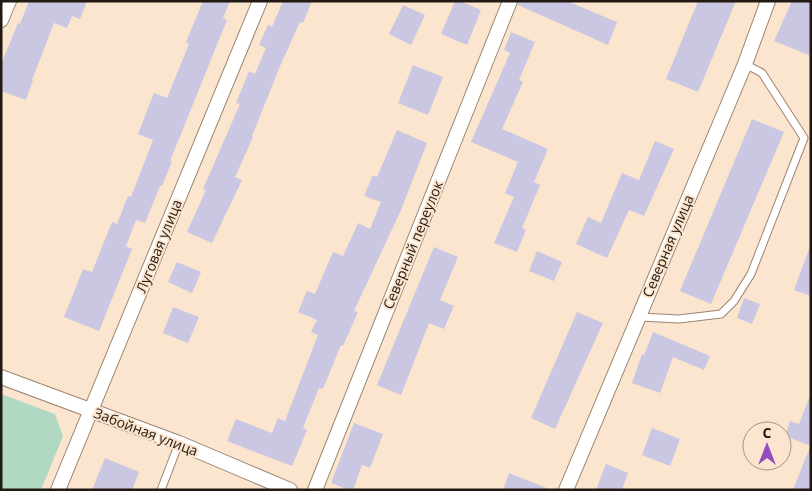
<svg xmlns="http://www.w3.org/2000/svg" width="812" height="491" viewBox="0 0 812 491" font-family="'Open Sans',sans-serif">
<style>
.green{fill:#b0d8c2}
.building{fill:#cac7e3}
.lines{fill:none;stroke-linecap:round;stroke-linejoin:round}
.lane-casing{stroke:#9b8671;stroke-width:9}
.street-casing{stroke:#9b8671;stroke-width:16}
.lane{stroke:#fff;stroke-width:7}
.street{stroke:#fff;stroke-width:14}
.labels{text-anchor:middle;stroke-width:4;stroke-linejoin:round;paint-order:stroke}
.street-label{font-size:14px;fill:#221a12;stroke:#fce5ce}
</style>
<rect width="100%" height="100%" fill="#fce5ce"/>
<polygon class="green" points="1,394 55,414 63,436 41,490 1,490"/>
<g class="building">
<polygon points="29,1 87,1 80,19 72,16 67,28 54,23 32,80 33,80 26,100 1,91 1,65 18,23 20,24"/>
<polygon points="203,1 230,1 223,18 227,20 170,161 172,161 162,186 160,186 145,223 136,220 126,246 132,249 99,331 64,317 83,269 92,272 112,222 117,224 128,196 131,197 153,140 138,134 154,93 167,98 189,44 186,42"/>
<polygon points="283,1 312,1 303,23 300,22 281,64 252,136 253,137 235,177 242,180 212,243 187,232 206,190 203,189 240,104 236,103 249,71 255,74 266,48 259,45 268,25 272,27"/>
<polygon points="455,1 460,1 481,10 467,45 441,34"/>
<polygon points="519,1 567,1 617,22 608,45 518,5"/>
<polygon points="698,1 736,1 698,92 666,79"/>
<polygon points="792,1 811,1 811,56 774,41"/>
<polygon points="403,5 425,15 411,45 389,34"/>
<polygon points="511,32 535,42 519,80 523,82 502,129 548,149 534,182 540,185 522,228 526,230 517,252 494,243 514,197 505,193 518,162 471,142 510,53 504,50"/>
<polygon points="413,65 443,77 428,115 398,103"/>
<polygon points="752,119 784,132 711,304 680,291"/>
<polygon points="397,130 427,143 401,210 354,311 358,312 343,346 341,345 323,389 319,388 303,428 307,430 292,466 227,441 236,419 272,433 278,418 285,421 318,335 311,332 317,320 298,312 307,291 315,294 333,252 343,256 358,223 370,229 381,202 364,196 373,175 377,177"/>
<polygon points="655,141 674,149 644,216 629,210 607,258 576,244 588,217 601,223 622,173 639,180"/>
<polygon points="434,247 458,257 440,300 454,306 444,329 429,323 401,395 377,385"/>
<polygon points="809,249 811,249 811,296 794,290"/>
<polygon points="537,251 562,262 554,281 529,271"/>
<polygon points="177,262 201,272 192,293 168,282"/>
<polygon points="744,298 760,304 752,324 737,318"/>
<polygon points="173,307 199,317 188,343 163,333"/>
<polygon points="577,312 603,323 555,429 531,418"/>
<polygon points="653,332 710,356 704,370 673,357 660,393 632,383 642,354 644,355"/>
<polygon points="809,398 811,398 811,446 785,436 790,421 799,424"/>
<polygon points="354,423 383,434 370,468 362,465 353,490 349,490 331,483"/>
<polygon points="652,428 680,439 670,466 642,455"/>
<polygon points="810,447 811,490 793,490"/>
<polygon points="105,458 139,472 132,490 92,490"/>
<polygon points="606,464 628,473 622,490 596,490"/>
<polygon points="509,473 549,489 549,490 503,490"/>
</g>
<g class="lines">
<defs>
<g id="lane">
<polyline points="639,317 679,319 721,314 734,301 751,274 804,138 762,73 745,64"/>
<polyline points="161,490 179,443"/>
</g>
<g id="street">
<polyline points="1,20 9,1"/>
<polyline points="1,377 179,443 290,490"/>
<polyline points="58,490 260,1"/>
<polyline points="315,490 510,1"/>
<polyline points="566,490 745,64 768,1"/>
</g>
</defs>
<use href="#lane" class="lane-casing"/>
<use href="#street" class="street-casing"/>
<use href="#lane" class="lane"/>
<use href="#street" class="street"/>
</g>
<g class="labels">
<g class="street-label">
<text transform="translate(413 245) rotate(-68)" y="5">Северный переулок</text>
<text transform="translate(159 246) rotate(-68)" y="5">Луговая улица</text>
<text transform="translate(668 246) rotate(-67)" y="5">Северная улица</text>
<text transform="translate(146 432) rotate(21)" y="5">Забойная улица</text>
</g>
</g>
<rect width="812" height="491" fill="none" stroke="#221a12" stroke-width="5"/>
<g transform="translate(767 446)"><circle r="24" fill="#fce5ce" stroke="#a59483"/>
<path d="M0-4L9 19L0 12L-9 19Z" fill="#914dc1"/>
<text y="-8" font-size="14" font-weight="bold" text-anchor="middle" fill="#221a12">С</text>
</g>
</svg>
